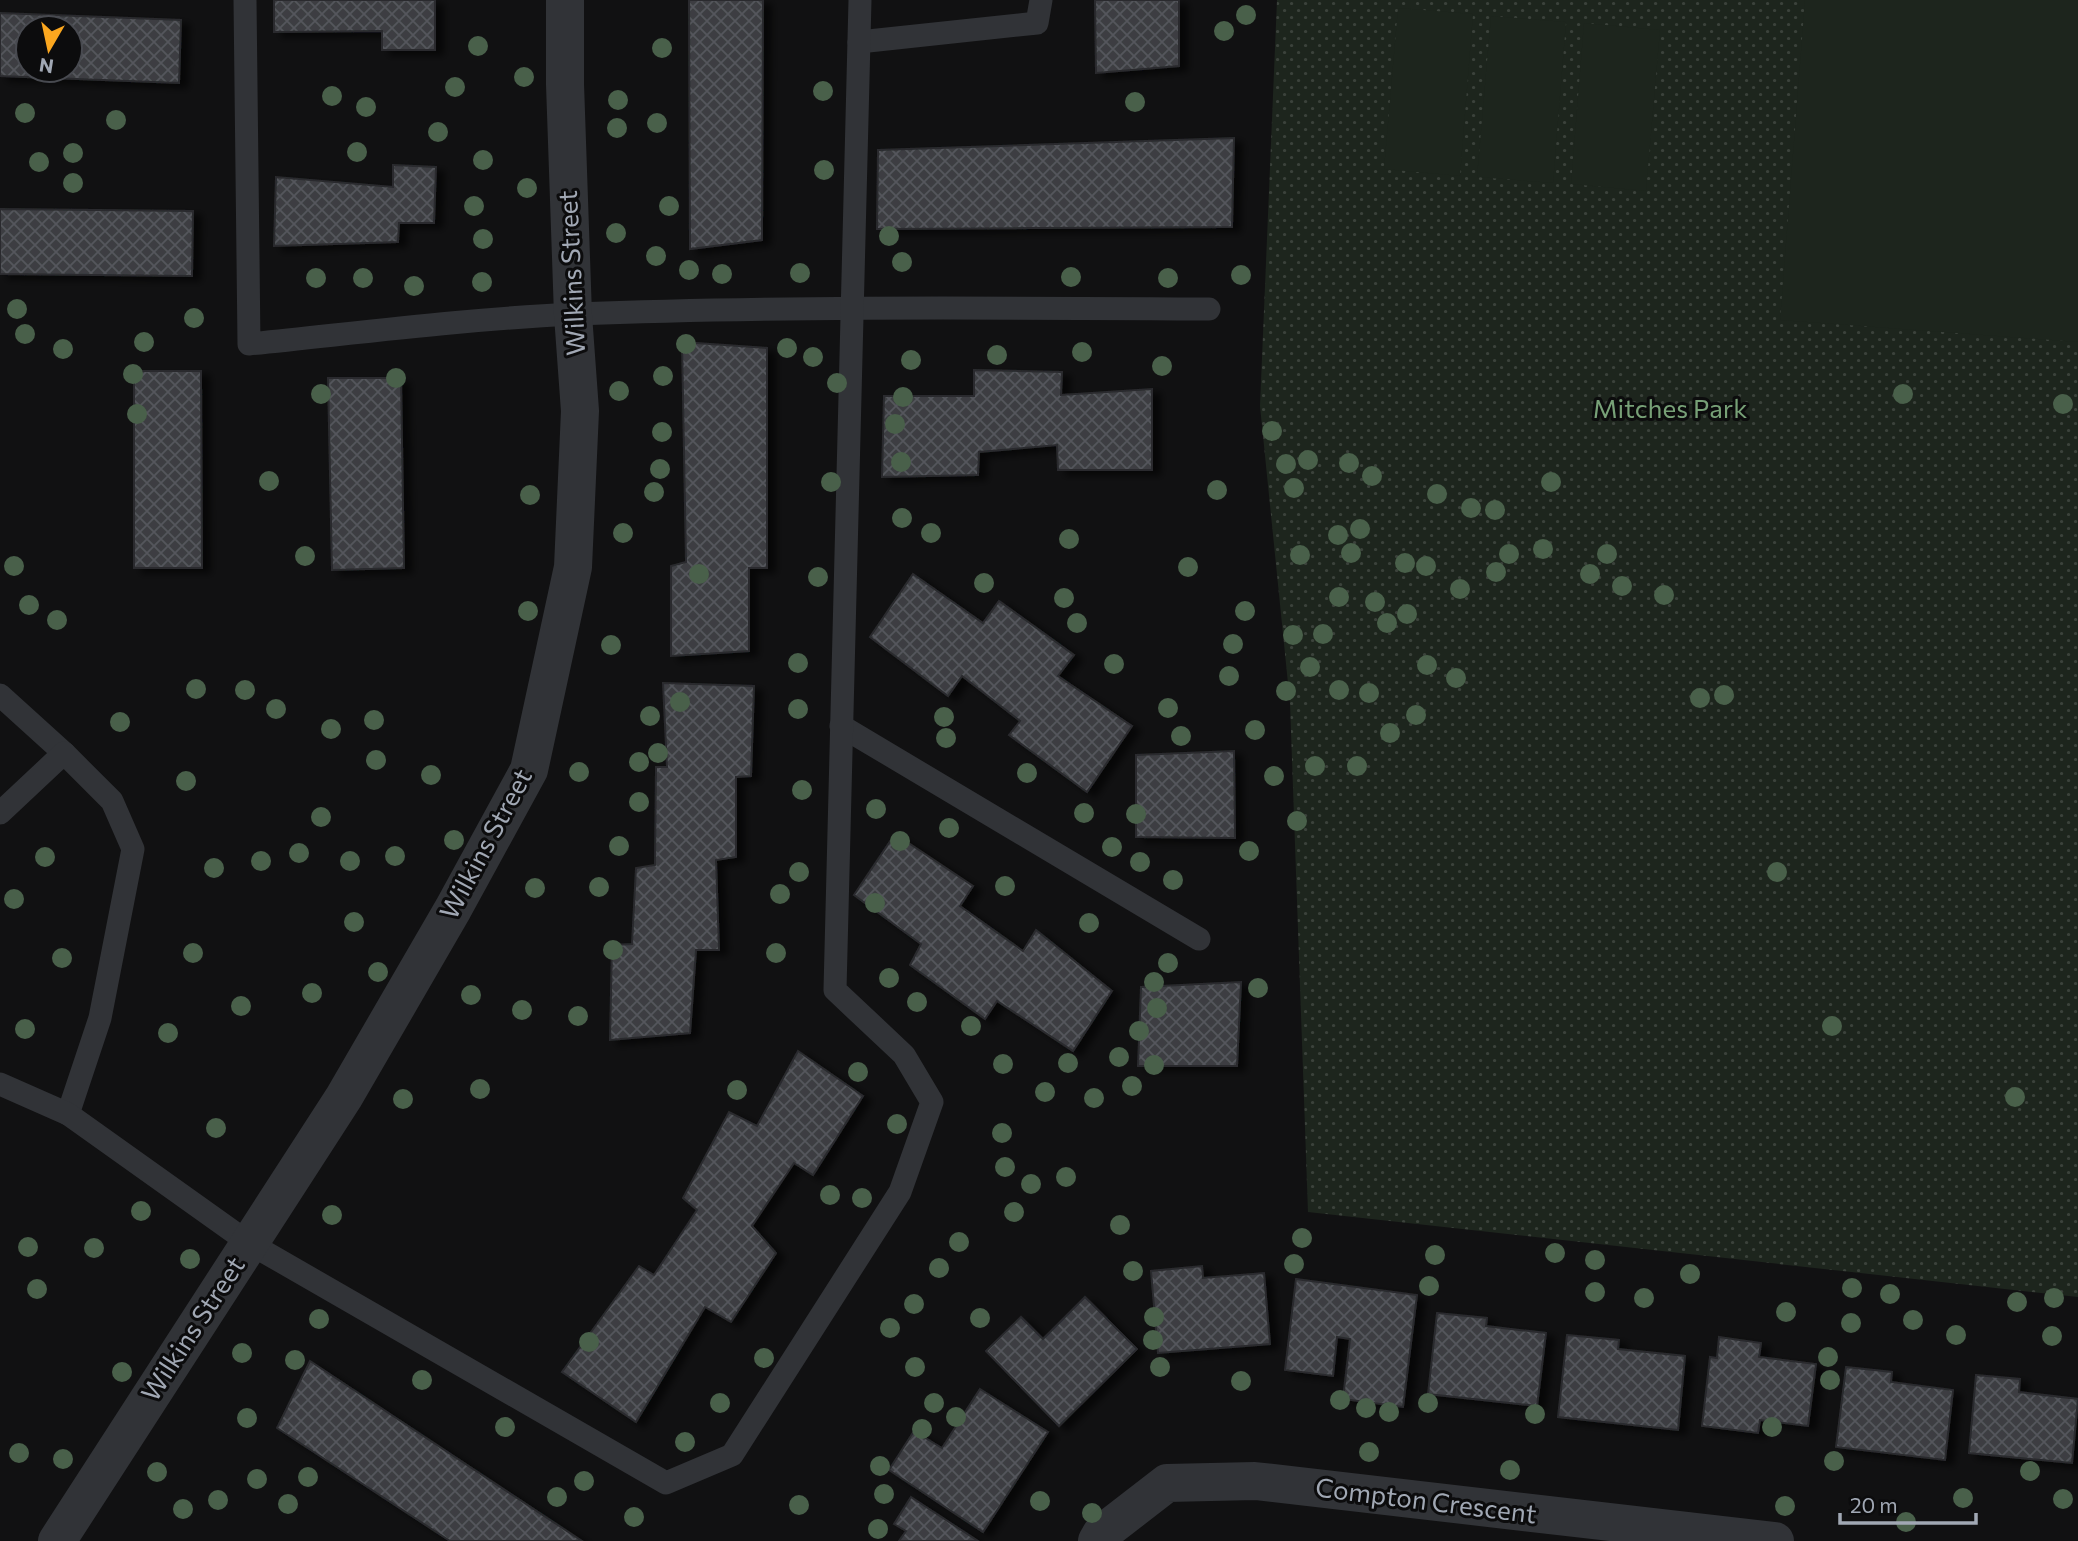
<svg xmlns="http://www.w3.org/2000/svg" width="2078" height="1541" viewBox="0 0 2078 1541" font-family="Commissioner,sans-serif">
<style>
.park{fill:url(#park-dots)}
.garden{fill:#1d251d}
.building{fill:url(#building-cross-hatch);stroke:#2a2b2e;stroke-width:2;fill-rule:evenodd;filter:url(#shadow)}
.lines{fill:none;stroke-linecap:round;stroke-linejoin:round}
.service{stroke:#313337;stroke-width:23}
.minor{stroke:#313337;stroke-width:38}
.tertiary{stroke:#313337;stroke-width:38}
.tree{fill:#49604a}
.labels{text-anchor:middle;stroke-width:6;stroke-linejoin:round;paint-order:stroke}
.street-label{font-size:26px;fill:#a1a8b4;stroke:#0c0c0d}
.park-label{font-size:26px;fill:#77a077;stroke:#0c0c0d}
</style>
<defs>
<pattern id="park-dots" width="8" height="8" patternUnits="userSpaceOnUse" patternTransform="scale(1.75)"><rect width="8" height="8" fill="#1d251d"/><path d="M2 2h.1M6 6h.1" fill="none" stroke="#3b423b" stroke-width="1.8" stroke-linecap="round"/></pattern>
<pattern id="building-cross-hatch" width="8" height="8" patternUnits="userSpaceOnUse" patternTransform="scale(1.75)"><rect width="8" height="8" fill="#3c3e42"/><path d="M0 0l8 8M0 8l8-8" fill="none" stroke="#55575b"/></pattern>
<filter id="shadow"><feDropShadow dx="8" dy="4.5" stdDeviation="3.5" flood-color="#0009"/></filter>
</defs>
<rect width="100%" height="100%" fill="#111112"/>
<polygon class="park" points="1277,0 2078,0 2078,1297 1308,1212 1290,703 1260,406"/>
<g class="garden">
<polygon points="1805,0 2078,0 2078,342 1780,320"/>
<polygon points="1398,8 1473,14 1460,176 1384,169"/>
<polygon points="1491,16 1566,22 1553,183 1477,177"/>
<polygon points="1584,23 1660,30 1646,191 1571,184"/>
</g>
<g class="building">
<polygon points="274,0 435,0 435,50 382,50 382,31 274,32"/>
<polygon points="689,0 763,0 762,240 690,249"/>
<polygon points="1095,0 1179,0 1179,66 1096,73"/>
<path d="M0,13L181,20L179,83L0,76ZM28,28H70V70H28Z"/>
<polygon points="1234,138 1232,227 877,229 878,150"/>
<polygon points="393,165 436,167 434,223 399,223 398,242 274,246 276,177 393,187"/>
<polygon points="0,209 193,211 192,276 0,274"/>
<polygon points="682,342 767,348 767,568 749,568 749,651 671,656 671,566 686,562"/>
<polygon points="974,370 1062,372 1061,395 1152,389 1152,470 1058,470 1057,445 979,452 978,475 882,477 884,396 974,396"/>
<polygon points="134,371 201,371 202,568 134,568"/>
<polygon points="328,378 401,378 404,568 332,570"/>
<polygon points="913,574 983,623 999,601 1074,655 1058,676 1132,726 1087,792 1009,735 1020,721 962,676 948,696 870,637"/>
<polygon points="663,683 754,686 751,776 736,777 736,857 716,860 719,950 696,950 690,1033 610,1040 612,945 632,944 636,868 655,865 656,767 667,767"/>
<polygon points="1234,751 1235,838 1136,837 1136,755"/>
<polygon points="895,834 973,886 960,906 1023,951 1036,930 1112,991 1073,1051 997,1001 985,1019 910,965 921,944 854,895"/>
<polygon points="1241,982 1237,1066 1138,1066 1141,987"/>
<polygon points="798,1051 863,1096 813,1175 794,1163 752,1226 776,1253 731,1322 705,1307 636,1422 562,1372 639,1266 654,1275 697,1210 683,1198 729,1112 757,1126"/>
<polygon points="1202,1266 1203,1278 1264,1273 1270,1344 1158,1353 1151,1271"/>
<polygon points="1296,1279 1417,1295 1403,1407 1343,1399 1350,1339 1337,1337 1333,1376 1285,1370"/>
<polygon points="1085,1297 1137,1349 1059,1426 986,1351 1021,1317 1043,1339"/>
<polygon points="1437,1313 1487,1318 1486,1326 1546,1333 1537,1406 1428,1394"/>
<polygon points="1567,1335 1619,1340 1618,1349 1685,1356 1678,1430 1558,1417"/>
<polygon points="1719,1337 1761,1343 1759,1357 1816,1364 1808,1426 1760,1420 1758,1433 1702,1426 1710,1357 1717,1358"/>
<polygon points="310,1361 582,1541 450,1541 277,1428"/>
<polygon points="1846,1367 1892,1372 1891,1382 1953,1390 1945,1460 1836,1447"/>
<polygon points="1976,1375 2020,1379 2019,1392 2078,1399 2072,1463 1969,1453"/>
<polygon points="980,1389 1048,1432 983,1532 889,1470 914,1431 942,1448"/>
<polygon points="911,1497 978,1541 899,1541 906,1531 894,1524"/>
</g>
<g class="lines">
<g class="service">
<path d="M245,0L249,344C358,333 466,319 575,314C786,306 998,308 1209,309"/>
<polyline points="859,42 1037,23 1041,0"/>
<polyline points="0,695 64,753"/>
<polyline points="841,726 1199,939"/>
<polyline points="0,813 64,753 112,801 133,849 100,1018 68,1114"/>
<polyline points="0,1084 68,1114 249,1243 666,1483 732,1455 900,1192 932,1102 904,1055 835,990 860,0"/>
</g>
<polyline class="minor" points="1097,1541 1101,1534 1167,1483 1255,1481 1775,1541"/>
<polyline class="tertiary" points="57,1541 344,1097 453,909 529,770 573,567 580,411 573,315 565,84 565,0"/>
</g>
<g class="tree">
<circle cx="1246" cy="15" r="10"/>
<circle cx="1224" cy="31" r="10"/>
<circle cx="478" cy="46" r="10"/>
<circle cx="662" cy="48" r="10"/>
<circle cx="524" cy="77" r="10"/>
<circle cx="455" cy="87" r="10"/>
<circle cx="823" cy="91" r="10"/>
<circle cx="332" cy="96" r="10"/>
<circle cx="618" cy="100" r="10"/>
<circle cx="1135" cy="102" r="10"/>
<circle cx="366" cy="107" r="10"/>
<circle cx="25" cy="113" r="10"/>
<circle cx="116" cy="120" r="10"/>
<circle cx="657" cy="123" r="10"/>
<circle cx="617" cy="128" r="10"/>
<circle cx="438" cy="132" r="10"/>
<circle cx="357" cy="152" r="10"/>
<circle cx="73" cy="153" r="10"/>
<circle cx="483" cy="160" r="10"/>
<circle cx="39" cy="162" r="10"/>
<circle cx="824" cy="170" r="10"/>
<circle cx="73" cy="183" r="10"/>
<circle cx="527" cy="188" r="10"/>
<circle cx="474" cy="206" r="10"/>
<circle cx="669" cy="206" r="10"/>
<circle cx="616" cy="233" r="10"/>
<circle cx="889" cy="236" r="10"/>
<circle cx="483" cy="239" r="10"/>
<circle cx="656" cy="256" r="10"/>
<circle cx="902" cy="262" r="10"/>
<circle cx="689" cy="270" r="10"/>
<circle cx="800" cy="273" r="10"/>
<circle cx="722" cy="274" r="10"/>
<circle cx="1241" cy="275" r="10"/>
<circle cx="1071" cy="277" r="10"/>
<circle cx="316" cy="278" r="10"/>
<circle cx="363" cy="278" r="10"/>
<circle cx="1168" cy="278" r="10"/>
<circle cx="482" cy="282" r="10"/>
<circle cx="414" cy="286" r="10"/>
<circle cx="17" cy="309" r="10"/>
<circle cx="194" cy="318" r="10"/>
<circle cx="25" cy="334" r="10"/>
<circle cx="144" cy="342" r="10"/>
<circle cx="686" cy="344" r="10"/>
<circle cx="787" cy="348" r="10"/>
<circle cx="63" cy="349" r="10"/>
<circle cx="1082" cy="352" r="10"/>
<circle cx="997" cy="355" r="10"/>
<circle cx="813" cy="357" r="10"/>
<circle cx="911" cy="360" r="10"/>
<circle cx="1162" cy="366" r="10"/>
<circle cx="133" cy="374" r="10"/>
<circle cx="663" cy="376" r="10"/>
<circle cx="396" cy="378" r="10"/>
<circle cx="837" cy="383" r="10"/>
<circle cx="619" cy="391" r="10"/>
<circle cx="321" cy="394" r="10"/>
<circle cx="1903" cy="394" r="10"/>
<circle cx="903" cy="397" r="10"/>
<circle cx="2063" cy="404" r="10"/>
<circle cx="137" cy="414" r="10"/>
<circle cx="895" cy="424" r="10"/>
<circle cx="1272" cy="431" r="10"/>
<circle cx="662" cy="432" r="10"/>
<circle cx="1308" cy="460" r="10"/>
<circle cx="901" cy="462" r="10"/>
<circle cx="1349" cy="463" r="10"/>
<circle cx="1286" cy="464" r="10"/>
<circle cx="660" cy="469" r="10"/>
<circle cx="1372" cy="476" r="10"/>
<circle cx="269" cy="481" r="10"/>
<circle cx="831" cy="482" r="10"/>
<circle cx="1551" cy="482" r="10"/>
<circle cx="1294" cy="488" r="10"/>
<circle cx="1217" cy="490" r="10"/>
<circle cx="654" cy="492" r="10"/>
<circle cx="1437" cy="494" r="10"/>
<circle cx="530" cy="495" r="10"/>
<circle cx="1471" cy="508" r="10"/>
<circle cx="1495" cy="510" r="10"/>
<circle cx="902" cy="518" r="10"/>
<circle cx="1360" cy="529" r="10"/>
<circle cx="623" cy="533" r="10"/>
<circle cx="931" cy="533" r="10"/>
<circle cx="1338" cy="535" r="10"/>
<circle cx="1069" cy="539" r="10"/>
<circle cx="1543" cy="549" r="10"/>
<circle cx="1351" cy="553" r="10"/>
<circle cx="1509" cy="554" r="10"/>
<circle cx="1607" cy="554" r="10"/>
<circle cx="1300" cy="555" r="10"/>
<circle cx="305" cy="556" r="10"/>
<circle cx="1405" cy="563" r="10"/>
<circle cx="14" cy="566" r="10"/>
<circle cx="1426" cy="566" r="10"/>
<circle cx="1188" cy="567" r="10"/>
<circle cx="1496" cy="572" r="10"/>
<circle cx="699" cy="574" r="10"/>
<circle cx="1590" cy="574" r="10"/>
<circle cx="818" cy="577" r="10"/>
<circle cx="984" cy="583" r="10"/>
<circle cx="1622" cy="586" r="10"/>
<circle cx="1460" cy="589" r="10"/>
<circle cx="1664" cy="595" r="10"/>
<circle cx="1339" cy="597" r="10"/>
<circle cx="1064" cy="598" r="10"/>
<circle cx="1375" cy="602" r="10"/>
<circle cx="29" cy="605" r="10"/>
<circle cx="528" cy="611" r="10"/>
<circle cx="1245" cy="611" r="10"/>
<circle cx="1407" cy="614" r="10"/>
<circle cx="57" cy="620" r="10"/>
<circle cx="1077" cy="623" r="10"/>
<circle cx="1387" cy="623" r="10"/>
<circle cx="1323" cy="634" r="10"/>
<circle cx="1293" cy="635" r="10"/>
<circle cx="1233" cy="644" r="10"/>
<circle cx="611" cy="645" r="10"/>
<circle cx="798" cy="663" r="10"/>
<circle cx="1114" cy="664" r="10"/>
<circle cx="1427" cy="665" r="10"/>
<circle cx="1310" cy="667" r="10"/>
<circle cx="1229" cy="676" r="10"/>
<circle cx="1456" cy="678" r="10"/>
<circle cx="196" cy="689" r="10"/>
<circle cx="245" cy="690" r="10"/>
<circle cx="1339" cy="690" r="10"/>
<circle cx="1286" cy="691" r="10"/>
<circle cx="1369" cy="693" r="10"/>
<circle cx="1724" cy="695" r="10"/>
<circle cx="1700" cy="698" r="10"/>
<circle cx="680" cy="702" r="10"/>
<circle cx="1168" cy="708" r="10"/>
<circle cx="276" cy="709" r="10"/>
<circle cx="798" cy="709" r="10"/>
<circle cx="1416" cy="715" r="10"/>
<circle cx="650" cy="716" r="10"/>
<circle cx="944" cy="717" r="10"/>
<circle cx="374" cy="720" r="10"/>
<circle cx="120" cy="722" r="10"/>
<circle cx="331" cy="729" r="10"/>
<circle cx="1255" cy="730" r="10"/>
<circle cx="1390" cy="733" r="10"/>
<circle cx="1181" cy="736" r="10"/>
<circle cx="946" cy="738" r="10"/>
<circle cx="658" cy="753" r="10"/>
<circle cx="376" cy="760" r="10"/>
<circle cx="639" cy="762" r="10"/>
<circle cx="1315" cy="766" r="10"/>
<circle cx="1357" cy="766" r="10"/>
<circle cx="579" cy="772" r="10"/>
<circle cx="1027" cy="773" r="10"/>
<circle cx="431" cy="775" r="10"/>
<circle cx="1274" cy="776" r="10"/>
<circle cx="186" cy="781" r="10"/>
<circle cx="802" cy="790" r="10"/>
<circle cx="639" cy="802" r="10"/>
<circle cx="876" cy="809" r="10"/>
<circle cx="1084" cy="813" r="10"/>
<circle cx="1136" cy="814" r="10"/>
<circle cx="321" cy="817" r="10"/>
<circle cx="1297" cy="821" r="10"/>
<circle cx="949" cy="828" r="10"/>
<circle cx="454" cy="840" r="10"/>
<circle cx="900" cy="841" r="10"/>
<circle cx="619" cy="846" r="10"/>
<circle cx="1112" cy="847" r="10"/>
<circle cx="1249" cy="851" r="10"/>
<circle cx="299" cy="853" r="10"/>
<circle cx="395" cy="856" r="10"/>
<circle cx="45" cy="857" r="10"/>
<circle cx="261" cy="861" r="10"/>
<circle cx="350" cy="861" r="10"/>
<circle cx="1140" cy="862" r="10"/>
<circle cx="214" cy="868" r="10"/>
<circle cx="799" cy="872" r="10"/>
<circle cx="1777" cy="872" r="10"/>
<circle cx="1173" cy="880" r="10"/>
<circle cx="1005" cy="886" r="10"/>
<circle cx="599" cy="887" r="10"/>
<circle cx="535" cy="888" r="10"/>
<circle cx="780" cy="894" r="10"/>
<circle cx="14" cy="899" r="10"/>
<circle cx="875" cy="903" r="10"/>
<circle cx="354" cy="922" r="10"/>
<circle cx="1089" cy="923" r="10"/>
<circle cx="613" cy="950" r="10"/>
<circle cx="193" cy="953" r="10"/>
<circle cx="776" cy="953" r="10"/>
<circle cx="62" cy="958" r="10"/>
<circle cx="1168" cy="963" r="10"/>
<circle cx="378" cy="972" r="10"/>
<circle cx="889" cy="978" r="10"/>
<circle cx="1154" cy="982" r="10"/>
<circle cx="1258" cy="988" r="10"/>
<circle cx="312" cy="993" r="10"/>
<circle cx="471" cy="995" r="10"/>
<circle cx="917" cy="1002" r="10"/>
<circle cx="241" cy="1006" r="10"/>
<circle cx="1157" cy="1008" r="10"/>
<circle cx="522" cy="1010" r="10"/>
<circle cx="578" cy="1016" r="10"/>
<circle cx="971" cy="1026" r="10"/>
<circle cx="1832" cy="1026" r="10"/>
<circle cx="25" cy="1029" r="10"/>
<circle cx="1139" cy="1031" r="10"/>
<circle cx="168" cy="1033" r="10"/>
<circle cx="1119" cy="1057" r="10"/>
<circle cx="1068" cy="1063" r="10"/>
<circle cx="1003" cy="1064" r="10"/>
<circle cx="1154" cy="1065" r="10"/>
<circle cx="858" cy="1072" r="10"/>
<circle cx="1132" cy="1086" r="10"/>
<circle cx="480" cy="1089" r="10"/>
<circle cx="737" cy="1090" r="10"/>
<circle cx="1045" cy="1092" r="10"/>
<circle cx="2015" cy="1097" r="10"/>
<circle cx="1094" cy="1098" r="10"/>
<circle cx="403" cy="1099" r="10"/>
<circle cx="897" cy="1124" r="10"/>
<circle cx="216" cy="1128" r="10"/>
<circle cx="1002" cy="1133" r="10"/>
<circle cx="1005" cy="1167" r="10"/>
<circle cx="1066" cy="1177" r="10"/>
<circle cx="1031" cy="1184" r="10"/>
<circle cx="830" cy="1195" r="10"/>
<circle cx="862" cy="1198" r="10"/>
<circle cx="141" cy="1211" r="10"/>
<circle cx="1014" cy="1212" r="10"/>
<circle cx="332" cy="1215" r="10"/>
<circle cx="1120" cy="1225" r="10"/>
<circle cx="1302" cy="1238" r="10"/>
<circle cx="959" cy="1242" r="10"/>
<circle cx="28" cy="1247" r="10"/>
<circle cx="94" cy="1248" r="10"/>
<circle cx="1555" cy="1253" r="10"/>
<circle cx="1435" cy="1255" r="10"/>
<circle cx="190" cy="1259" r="10"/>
<circle cx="1595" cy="1260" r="10"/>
<circle cx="1294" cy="1264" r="10"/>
<circle cx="939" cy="1268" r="10"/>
<circle cx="1133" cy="1271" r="10"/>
<circle cx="1690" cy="1274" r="10"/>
<circle cx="1429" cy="1286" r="10"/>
<circle cx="1852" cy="1288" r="10"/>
<circle cx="37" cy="1289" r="10"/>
<circle cx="1595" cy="1292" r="10"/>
<circle cx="1890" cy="1294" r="10"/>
<circle cx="1644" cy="1298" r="10"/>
<circle cx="2054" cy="1298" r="10"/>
<circle cx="2017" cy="1302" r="10"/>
<circle cx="914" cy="1304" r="10"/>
<circle cx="1786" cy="1312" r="10"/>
<circle cx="1154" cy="1317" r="10"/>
<circle cx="980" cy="1318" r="10"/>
<circle cx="319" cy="1319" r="10"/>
<circle cx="1913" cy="1320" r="10"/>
<circle cx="1851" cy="1323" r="10"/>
<circle cx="890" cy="1328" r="10"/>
<circle cx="1956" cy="1335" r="10"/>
<circle cx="2052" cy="1336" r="10"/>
<circle cx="1153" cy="1340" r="10"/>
<circle cx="589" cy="1342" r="10"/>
<circle cx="242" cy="1353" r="10"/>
<circle cx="1828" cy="1357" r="10"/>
<circle cx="764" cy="1358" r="10"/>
<circle cx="295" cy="1360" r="10"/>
<circle cx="915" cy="1367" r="10"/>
<circle cx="1160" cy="1367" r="10"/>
<circle cx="122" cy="1372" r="10"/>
<circle cx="422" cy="1380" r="10"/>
<circle cx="1830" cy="1380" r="10"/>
<circle cx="1241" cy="1381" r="10"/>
<circle cx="1340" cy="1400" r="10"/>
<circle cx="720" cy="1403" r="10"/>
<circle cx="934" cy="1403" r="10"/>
<circle cx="1428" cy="1403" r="10"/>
<circle cx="1366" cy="1408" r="10"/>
<circle cx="1389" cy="1412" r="10"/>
<circle cx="1535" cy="1414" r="10"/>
<circle cx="956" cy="1417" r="10"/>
<circle cx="247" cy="1418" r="10"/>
<circle cx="505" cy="1427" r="10"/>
<circle cx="1772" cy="1427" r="10"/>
<circle cx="922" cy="1429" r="10"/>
<circle cx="685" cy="1442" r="10"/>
<circle cx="1369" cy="1452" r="10"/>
<circle cx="19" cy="1453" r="10"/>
<circle cx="63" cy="1459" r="10"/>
<circle cx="1834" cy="1461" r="10"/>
<circle cx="880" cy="1466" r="10"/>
<circle cx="1510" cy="1470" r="10"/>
<circle cx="2030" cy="1471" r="10"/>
<circle cx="157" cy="1472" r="10"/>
<circle cx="308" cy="1477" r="10"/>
<circle cx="257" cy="1479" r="10"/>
<circle cx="584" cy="1481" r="10"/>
<circle cx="884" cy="1494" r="10"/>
<circle cx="557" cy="1497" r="10"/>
<circle cx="1963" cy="1498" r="10"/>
<circle cx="2063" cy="1499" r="10"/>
<circle cx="218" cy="1500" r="10"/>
<circle cx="1040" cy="1501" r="10"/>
<circle cx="288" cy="1504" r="10"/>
<circle cx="799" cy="1505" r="10"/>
<circle cx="1785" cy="1506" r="10"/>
<circle cx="183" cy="1509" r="10"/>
<circle cx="1092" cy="1513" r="10"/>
<circle cx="634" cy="1517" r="10"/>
<circle cx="1906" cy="1522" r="10"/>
<circle cx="878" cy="1529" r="10"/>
</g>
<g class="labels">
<g class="street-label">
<text transform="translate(572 273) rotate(-93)" y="9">Wilkins Street</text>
<text transform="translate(486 844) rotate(-62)" y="9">Wilkins Street</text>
<text transform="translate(193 1329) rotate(-57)" y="9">Wilkins Street</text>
<text transform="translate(1426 1501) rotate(7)" y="9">Compton Crescent</text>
</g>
<g class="park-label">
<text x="1670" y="418">Mitches Park</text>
</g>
</g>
<g transform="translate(49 49) rotate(189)"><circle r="33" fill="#0c0c0d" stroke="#484a50" stroke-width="2"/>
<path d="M0-5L12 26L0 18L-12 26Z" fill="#fba71f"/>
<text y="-10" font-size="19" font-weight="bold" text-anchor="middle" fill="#a1a8b4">N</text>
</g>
<path d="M1840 1513v10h136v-10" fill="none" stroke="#a1a8b4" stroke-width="3.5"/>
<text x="1850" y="1513" font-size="21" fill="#a1a8b4" stroke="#0c0c0d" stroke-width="5" paint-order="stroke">20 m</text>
</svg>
